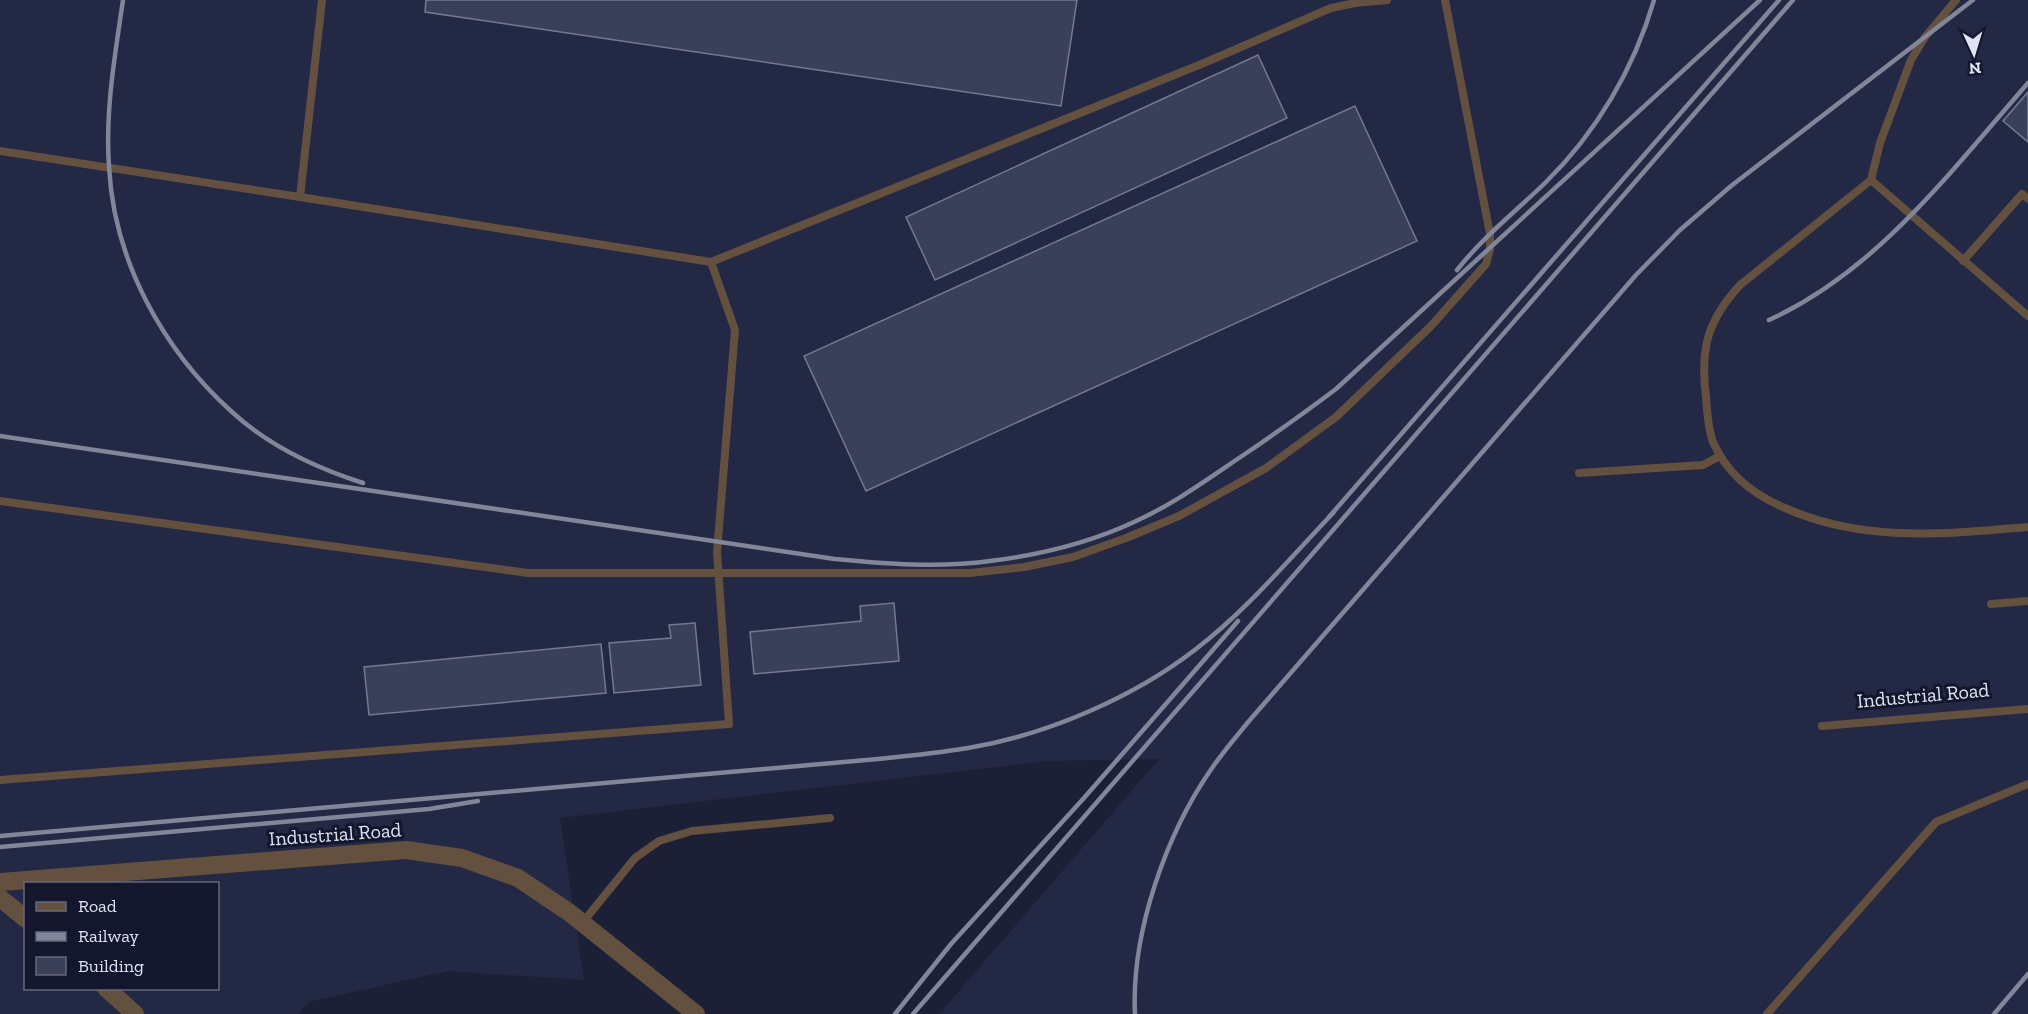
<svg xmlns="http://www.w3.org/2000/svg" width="2028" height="1014" viewBox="0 0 2028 1014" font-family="'Zilla Slab',serif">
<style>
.built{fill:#232844;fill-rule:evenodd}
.building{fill:#3b4059;stroke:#737995;stroke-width:1.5}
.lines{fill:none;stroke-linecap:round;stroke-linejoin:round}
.service{stroke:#63503f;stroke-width:8}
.tertiary{stroke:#63503f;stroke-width:18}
.rail{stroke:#828699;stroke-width:4.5}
.labels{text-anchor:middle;stroke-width:6;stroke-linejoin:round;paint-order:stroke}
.street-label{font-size:20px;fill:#dfe3f3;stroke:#13162c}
</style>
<rect width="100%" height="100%" fill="#1c2036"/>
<path class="built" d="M0,0H2028V1014H939L1159,759L1047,761L560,818L584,980L447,971L309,1002L298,1014H0ZM26,884H218V988H26Z"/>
<g class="building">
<polygon points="426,0 1077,0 1061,106 425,12"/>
<polygon points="1258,55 1287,118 935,280 906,217"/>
<polygon points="2028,92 2028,142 2003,121"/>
<polygon points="1355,106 1417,241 866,491 804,356"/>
<polygon points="894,603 899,661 754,674 750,632 861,621 860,606"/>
<polygon points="695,623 701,685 614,693 609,643 671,638 669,625"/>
<polygon points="601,644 606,693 369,715 364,667"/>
</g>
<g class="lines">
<g class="service">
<path d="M1956,0L1925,37L1911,60L1880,143L1871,180L1740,285C1707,321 1700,349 1706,397C1707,412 1708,429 1713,442C1727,474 1754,495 1785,508C1864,543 1945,534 2028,527"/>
<polyline points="0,151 300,197 711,262 1204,63 1331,8 1355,3 1387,0"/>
<polyline points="1871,180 2028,316"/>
<polyline points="300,197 322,0"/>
<polyline points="1963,261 2022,194 2028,199"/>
<polyline points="1579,473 1703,465 1720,456"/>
<polyline points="0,501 528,573 970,573 1024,567 1073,557 1126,538 1179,516 1266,468 1336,417 1431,326 1486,264 1490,249 1490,234 1445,0"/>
<polyline points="1991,604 2028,601"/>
<polyline points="1822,726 2028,709"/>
<polyline points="0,780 729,724 717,552 735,330 711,262"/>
<polyline points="583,922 635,858 659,841 692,831 830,818"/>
<polyline points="1767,1014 1936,822 2028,784"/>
</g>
<g class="tertiary">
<polyline points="0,882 406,850 462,858 518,878 570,913 696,1014"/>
<polyline points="0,898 26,919"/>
<polyline points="106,988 135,1014"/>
</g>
<g class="rail">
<path d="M123,0C115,55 105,111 109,167C114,261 163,350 232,412C269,446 316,468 363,483"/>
<path d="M1457,270C1483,237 1515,212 1545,183C1596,133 1634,69 1654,0"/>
<path d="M1769,320C1877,271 1951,171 2028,83"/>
<path d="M0,436L835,559C886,564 938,568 990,561C1039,555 1089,543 1134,522C1172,505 1205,481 1239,458C1272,436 1304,413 1336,389L1760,0"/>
<polyline points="1329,517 1779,0"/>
<path d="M0,836L878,759C908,756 938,753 968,748C1046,735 1133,698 1196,649C1247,610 1290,558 1334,512"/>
<polyline points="0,847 429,809 478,801"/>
<polyline points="895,1014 951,944 1084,798 1238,621"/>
<polyline points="913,1014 1793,0"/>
<path d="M1135,1014C1131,933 1166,834 1212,768C1223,752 1236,737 1249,721L1636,275L1680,230L1731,186L1973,0"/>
<polyline points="1994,1014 2028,974"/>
</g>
</g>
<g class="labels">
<g class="street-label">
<text transform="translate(1923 695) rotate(-5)" y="7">Industrial Road</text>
<text transform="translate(335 834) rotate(-4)" y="7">Industrial Road</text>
</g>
</g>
<rect x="24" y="882" width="195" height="108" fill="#13162c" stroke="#65687c" stroke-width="1.5"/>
<rect x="36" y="902" width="30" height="9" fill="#63503f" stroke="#65687c" stroke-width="1.5"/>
<text x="78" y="912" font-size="18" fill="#dfe3f3">Road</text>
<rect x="36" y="932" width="30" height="9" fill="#828699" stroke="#65687c" stroke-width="1.5"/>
<text x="78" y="942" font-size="18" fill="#dfe3f3">Railway</text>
<rect x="36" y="957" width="30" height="18" fill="#3b4059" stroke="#65687c" stroke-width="1.5"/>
<text x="78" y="972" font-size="18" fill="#dfe3f3">Building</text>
<g transform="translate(1974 54) rotate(176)" stroke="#13162c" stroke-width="4.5" paint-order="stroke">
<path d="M0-4.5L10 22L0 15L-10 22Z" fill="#dfe3f3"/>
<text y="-9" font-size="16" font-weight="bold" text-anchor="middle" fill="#dfe3f3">N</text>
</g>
</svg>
